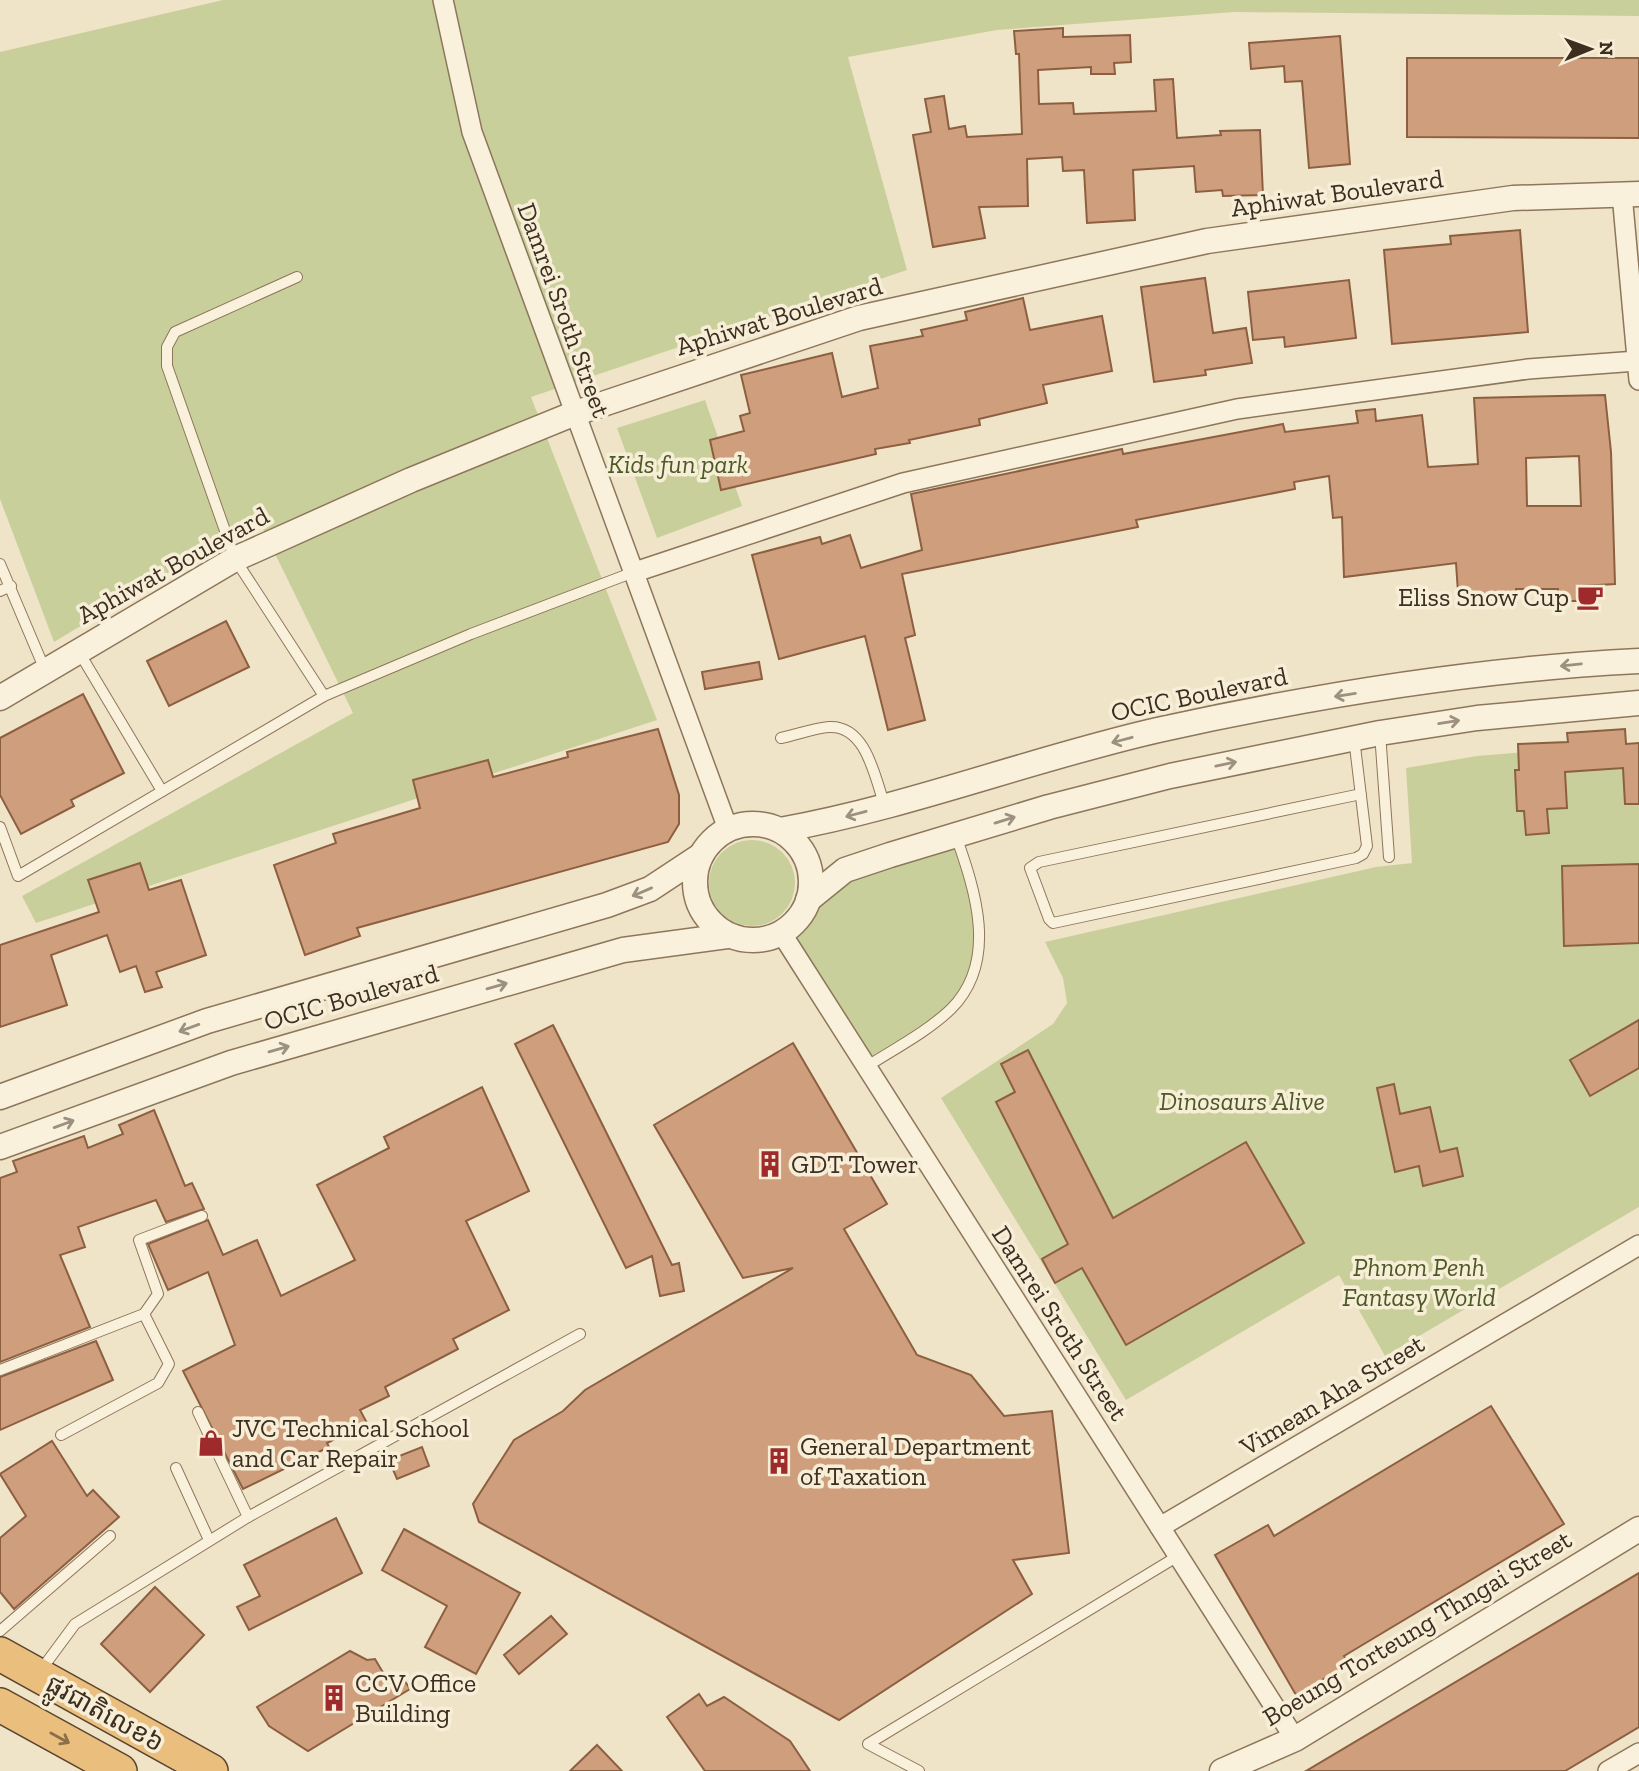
<svg xmlns="http://www.w3.org/2000/svg" width="1639" height="1771" viewBox="0 0 1639 1771" font-family="'Zilla Slab','Noto Sans Khmer',serif">
<style>
.green{fill:#c9cf9b}
.building{fill:#cf9f7d;stroke:#8d5f41;stroke-width:2;fill-rule:evenodd}
.lines{fill:none;stroke-linecap:round;stroke-linejoin:round}
.service-casing{stroke:#8d765c;stroke-width:12}
.minor-casing{stroke:#8d765c;stroke-width:22}
.tertiary-casing{stroke:#8d765c;stroke-width:27}
.trunk-casing{stroke:#5b4430;stroke-width:36}
.service{stroke:#faf1dc;stroke-width:10}
.minor{stroke:#faf1dc;stroke-width:19}
.tertiary{stroke:#faf1dc;stroke-width:24}
.trunk{stroke:#eabe7c;stroke-width:33}
.oneway{stroke:#9c907e}
.oneway2{stroke:#8b6f49}
.labels{text-anchor:middle;stroke-width:7;stroke-linejoin:round;paint-order:stroke}
.street-label{font-size:26px;fill:#3d2e20;stroke:#f7eed8}
.park-label{font-size:26px;font-style:italic;fill:#4d5a26;stroke:#f7eed8}
.poi-label{font-size:26px;fill:#3d2e20;stroke:#f7eed8;text-anchor:start}
</style>
<rect width="100%" height="100%" fill="#f0e4c8"/>
<g class="green">
<polygon points="223,0 1639,0 1639,16 1234,12 997,30 848,57 907,270 531,397 657,720 36,923 22,896 353,713 258,519 54,642 0,499 0,52"/>
<polygon points="705,400 742,506 657,538 617,428"/>
<polygon points="1639,743 1639,1207 1385,1356 1339,1275 1126,1400 941,1098 1053,1024 1067,1003 1063,978 1045,942 1376,867 1412,863 1406,768 1477,756"/>
<path d="M956,835L980,917L970,980L952,1008L866,1067L782,934C805,914 818,884 847,870C880,854 921,846 956,835Z"/>
<circle cx="752" cy="883" r="43"/>
</g>
<g class="building">
<polygon points="1063,28 1063,37 1130,35 1131,62 1114,63 1115,74 1091,74 1091,67 1038,70 1039,104 1073,103 1074,114 1156,111 1154,80 1173,79 1177,138 1221,135 1220,131 1260,130 1263,195 1223,196 1222,190 1196,192 1194,166 1133,170 1135,220 1087,223 1084,170 1063,171 1062,157 1027,159 1028,206 979,207 985,238 933,247 913,135 931,132 925,99 944,96 949,129 965,126 967,137 1022,134 1019,54 1016,54 1014,31"/>
<polygon points="1340,36 1350,164 1309,168 1302,81 1285,82 1284,66 1251,69 1249,43"/>
<polygon points="1407,58 1639,58 1639,138 1407,137"/>
<polygon points="1520,230 1528,332 1392,344 1384,250 1451,244 1450,236"/>
<polygon points="1205,278 1213,333 1246,328 1252,363 1205,370 1206,375 1154,382 1141,287"/>
<polygon points="1349,280 1356,338 1285,347 1284,337 1253,340 1248,292"/>
<polygon points="1023,298 1030,330 1102,316 1112,371 1043,385 1047,403 979,419 980,425 909,440 910,443 875,449 876,454 721,490 710,440 744,431 740,416 750,413 741,375 832,353 842,397 878,388 870,346 923,336 921,330 967,320 965,312"/>
<path d="M1605,395L1611,452L1615,584L1582,586L1583,601H1558V589H1516L1517,602L1459,607L1456,563L1344,577L1342,517L1333,518L1329,476L1294,482L1295,489L1136,520L1138,527L902,574L915,635L905,638L925,720L888,730L865,636L779,659L752,555L820,537L822,544L850,535L861,568L922,550L911,494L1122,449L1123,454L1283,424L1285,432L1358,423L1356,411L1375,409L1376,421L1422,415L1428,467L1478,464L1474,398ZM1579,456L1581,506H1527L1526,458Z"/>
<polygon points="226,621 249,667 169,706 147,661"/>
<polygon points="759,662 762,679 705,689 702,672"/>
<polygon points="83,694 124,773 71,800 74,806 21,834 0,795 0,738"/>
<polygon points="658,729 679,795 679,824 668,842 357,928 360,936 305,955 274,865 336,843 333,834 420,808 413,780 488,760 493,777 568,757 567,752"/>
<polygon points="1625,729 1626,744 1639,743 1639,804 1625,804 1623,768 1565,772 1567,808 1547,809 1549,833 1526,835 1524,811 1517,811 1515,770 1519,770 1518,744 1568,742 1567,733"/>
<polygon points="140,863 149,890 181,880 206,955 156,972 162,987 145,992 136,966 120,972 107,935 51,955 67,1005 0,1027 0,945 99,912 88,880"/>
<polygon points="1639,864 1639,943 1564,946 1562,866"/>
<polygon points="1639,1020 1639,1068 1590,1096 1570,1060"/>
<polygon points="553,1025 672,1265 679,1263 684,1291 660,1296 652,1256 626,1268 515,1044"/>
<polygon points="793,1043 887,1204 844,1229 917,1355 971,1375 1004,1416 1052,1411 1069,1553 1013,1560 1032,1594 839,1720 479,1522 473,1504 514,1440 563,1411 585,1390 793,1268 743,1278 654,1125"/>
<polygon points="1028,1050 1113,1218 1246,1142 1304,1243 1126,1345 1082,1268 1055,1283 1042,1259 1068,1244 996,1102 1015,1092 1001,1064"/>
<polygon points="1394,1084 1400,1114 1430,1107 1440,1152 1457,1148 1463,1176 1423,1186 1419,1166 1395,1172 1377,1088"/>
<polygon points="482,1087 529,1191 466,1221 509,1310 453,1339 458,1349 385,1387 389,1396 360,1410 367,1423 327,1443 329,1447 243,1489 183,1371 235,1345 208,1272 168,1290 148,1244 208,1220 223,1255 257,1240 281,1296 355,1260 317,1185 389,1148 384,1137"/>
<polygon points="154,1110 185,1186 192,1183 204,1209 166,1222 156,1200 78,1227 85,1247 60,1255 90,1327 0,1362 0,1178 17,1172 13,1161 84,1136 88,1148 123,1134 119,1125"/>
<polygon points="96,1341 113,1380 0,1430 0,1377"/>
<polygon points="1491,1406 1564,1524 1344,1656 1349,1664 1296,1695 1215,1555 1268,1525 1274,1536"/>
<polygon points="52,1441 87,1496 93,1490 119,1517 14,1609 0,1592 0,1538 26,1516 0,1474"/>
<polygon points="422,1447 429,1466 397,1479 389,1460"/>
<polygon points="336,1518 362,1573 249,1630 237,1607 260,1596 244,1565"/>
<polygon points="404,1529 520,1593 476,1674 425,1647 447,1606 382,1570"/>
<polygon points="1639,1573 1639,1727 1565,1771 1306,1771"/>
<polygon points="155,1587 204,1635 150,1692 101,1644"/>
<polygon points="551,1616 567,1634 519,1674 504,1655"/>
<polygon points="350,1651 367,1660 375,1659 388,1681 400,1674 410,1689 308,1751 269,1726 257,1707"/>
<polygon points="699,1694 707,1706 724,1697 790,1741 810,1771 705,1771 667,1717"/>
<polygon points="597,1745 622,1771 570,1771"/>
</g>
<g class="lines">
<defs>
<g id="service">
<polyline points="297,277 175,332 167,347 167,366 235,559 324,696"/>
<polyline points="0,564 45,670"/>
<polyline points="0,591 11,586"/>
<polyline points="79,652 162,791"/>
<polyline points="1380,733 1389,857"/>
<path d="M781,738C796,735 814,728 829,727C867,725 875,779 885,806"/>
<polyline points="1354,738 1367,846 1363,854 1356,858 1053,923 1049,919 1030,868 1039,862 1361,794"/>
<polyline points="0,827 18,876 324,696 471,634 634,572"/>
<path d="M866,1067C894,1049 927,1032 951,1009C999,961 975,890 956,836"/>
<polyline points="0,1370 144,1314 158,1294 139,1240 202,1216"/>
<polyline points="198,1412 248,1517"/>
<polyline points="61,1435 158,1383 169,1364 144,1314"/>
<polyline points="176,1468 209,1540"/>
<polyline points="0,1631 110,1536"/>
<polyline points="41,1670 75,1624 248,1517 580,1334"/>
<polyline points="919,1771 868,1744 1178,1556"/>
</g>
<g id="minor">
<polyline points="443,0 472,132 728,829"/>
<polyline points="1622,194 1639,380"/>
<polyline points="635,572 903,483 1237,409 1528,369 1637,361"/>
<polyline points="782,934 1295,1739"/>
<polyline points="1160,1527 1639,1245"/>
<polyline points="1608,1771 1639,1753"/>
</g>
<g id="tertiary">
<polyline points="0,698 235,559 411,480 573,414 859,318 1207,241 1513,198 1639,194"/>
<circle cx="753" cy="882" r="58"/>
<path d="M780,830C909,807 1031,759 1158,730C1316,695 1478,669 1639,661"/>
<polyline points="808,900 845,870 890,855 1049,807 1170,776 1380,733 1477,718 1639,703"/>
<polyline points="0,1097 207,1021 607,905 650,889 700,856"/>
<polyline points="0,1147 231,1063 623,950 727,936"/>
<polyline points="1222,1771 1295,1739 1639,1529"/>
</g>
<g id="trunk">
<polyline points="0,1654 211,1771"/>
<polyline points="0,1705 120,1771"/>
</g>
</defs>
<use href="#service" class="service-casing"/>
<use href="#minor" class="minor-casing"/>
<use href="#tertiary" class="tertiary-casing"/>
<use href="#trunk" class="trunk-casing"/>
<use href="#service" class="service"/>
<use href="#minor" class="minor"/>
<use href="#tertiary" class="tertiary"/>
<use href="#trunk" class="trunk"/>
</g>
<defs><path id="oneway-shaft" d="M-6 0H5M1.5-3L5.5 0L1.5 3" fill="none" stroke-width="1.6" stroke-linecap="round" stroke-linejoin="round" transform="scale(1.75)"/></defs>
<g class="oneway">
<use href="#oneway-shaft" transform="translate(1571 665) rotate(174)"/>
<use href="#oneway-shaft" transform="translate(1345 695) rotate(171)"/>
<use href="#oneway-shaft" transform="translate(1449 722) rotate(-9)"/>
<use href="#oneway-shaft" transform="translate(1122 740) rotate(165)"/>
<use href="#oneway-shaft" transform="translate(1226 764) rotate(-12)"/>
<use href="#oneway-shaft" transform="translate(856 814) rotate(165)"/>
<use href="#oneway-shaft" transform="translate(1005 820) rotate(-17)"/>
<use href="#oneway-shaft" transform="translate(642 892) rotate(157)"/>
<use href="#oneway-shaft" transform="translate(497 986) rotate(-16)"/>
<use href="#oneway-shaft" transform="translate(189 1028) rotate(160)"/>
<use href="#oneway-shaft" transform="translate(279 1049) rotate(-16)"/>
<use href="#oneway-shaft" transform="translate(64 1124) rotate(-20)"/>
</g>
<use class="oneway2" href="#oneway-shaft" transform="translate(60 1738) rotate(29)"/>
<defs>
<symbol id="cafe-bare" viewBox="-9 -9 18 18"><path d="M-5.5-4.5H6V0H3Q3 3.5 0 3.5H-2.5Q-5.5 3.5-5.5 0ZM3-3.2v2h1.7v-2ZM-6 4.5H4V6H-6Z" fill="#9e2a2b" stroke="#f7eed8" stroke-width="2.5" paint-order="stroke"/></symbol>
<symbol id="building-bare" viewBox="-9 -9 18 18"><path d="M-4-6H4V6H1V3H-1V6H-4ZM-2.5-4.3h1.7v1.8h-1.7ZM.8-4.3h1.7v1.8H.8ZM-2.5-1h1.7V.8h-1.7ZM.8-1h1.7V.8H.8Z" fill="#9e2a2b" stroke="#f7eed8" stroke-width="2.5" paint-order="stroke"/></symbol>
<symbol id="shop-bare" viewBox="-9 -9 18 18"><path d="M-5-2.5h2.3a2.7 3.5 0 0 1 5.4 0H5L5.5 6h-11ZM-1.5-2.5h3a1.5 2.3 0 0 0-3 0Z" fill="#9e2a2b" stroke="#f7eed8" stroke-width="2.5" paint-order="stroke"/></symbol>
</defs>
<g fill-rule="evenodd">
<use href="#cafe-bare" x="1571" y="578" width="38" height="38"/>
<use href="#building-bare" x="751" y="1145" width="38" height="38"/>
<use href="#shop-bare" x="192" y="1424" width="38" height="38"/>
<use href="#building-bare" x="760" y="1442" width="38" height="38"/>
<use href="#building-bare" x="315" y="1679" width="38" height="38"/>
</g>
<g class="labels">
<g class="street-label">
<text transform="translate(1337 193) rotate(-8)" y="9">Aphiwat Boulevard</text>
<text transform="translate(564 310) rotate(70)" y="9">Damrei Sroth Street</text>
<text transform="translate(779 316) rotate(-17)" y="9">Aphiwat Boulevard</text>
<text transform="translate(173 565) rotate(-29)" y="9">Aphiwat Boulevard</text>
<text transform="translate(1199 694) rotate(-12)" y="9">OCIC Boulevard</text>
<text transform="translate(351 997) rotate(-16)" y="9">OCIC Boulevard</text>
<text transform="translate(1060 1323) rotate(57)" y="9">Damrei Sroth Street</text>
<text transform="translate(1332 1395) rotate(-31)" y="9">Vimean Aha Street</text>
<text transform="translate(1417 1628) rotate(-31)" y="9">Boeung Torteung Thngai Street</text>
<text transform="translate(105 1713) rotate(29)" y="9">ផ្លូវជាតិលេខ៦</text>
</g>
<g class="park-label">
<text x="678" y="473">Kids fun park</text>
<text x="1242" y="1110">Dinosaurs Alive</text>
<text x="1419" y="1276">Phnom Penh<tspan x="1419" dy="30">Fantasy World</tspan></text>
</g>
<g class="poi-label">
<text x="1569" y="606" text-anchor="end">Eliss Snow Cup</text>
<text x="791" y="1173">GDT Tower</text>
<text x="232" y="1437">JVC Technical School<tspan x="232" dy="30">and Car Repair</tspan></text>
<text x="800" y="1455">General Department<tspan x="800" dy="30">of Taxation</tspan></text>
<text x="355" y="1692">CCV Office<tspan x="355" dy="30">Building</tspan></text>
</g>
</g>
<g transform="translate(1590 49) rotate(89)" stroke="#f7eed8" stroke-width="5" paint-order="stroke">
<path d="M0-5L12 26L0 18L-12 26Z" fill="#3d2e20"/>
<text y="-10" font-size="19" font-weight="bold" text-anchor="middle" fill="#3d2e20">N</text>
</g>
</svg>
